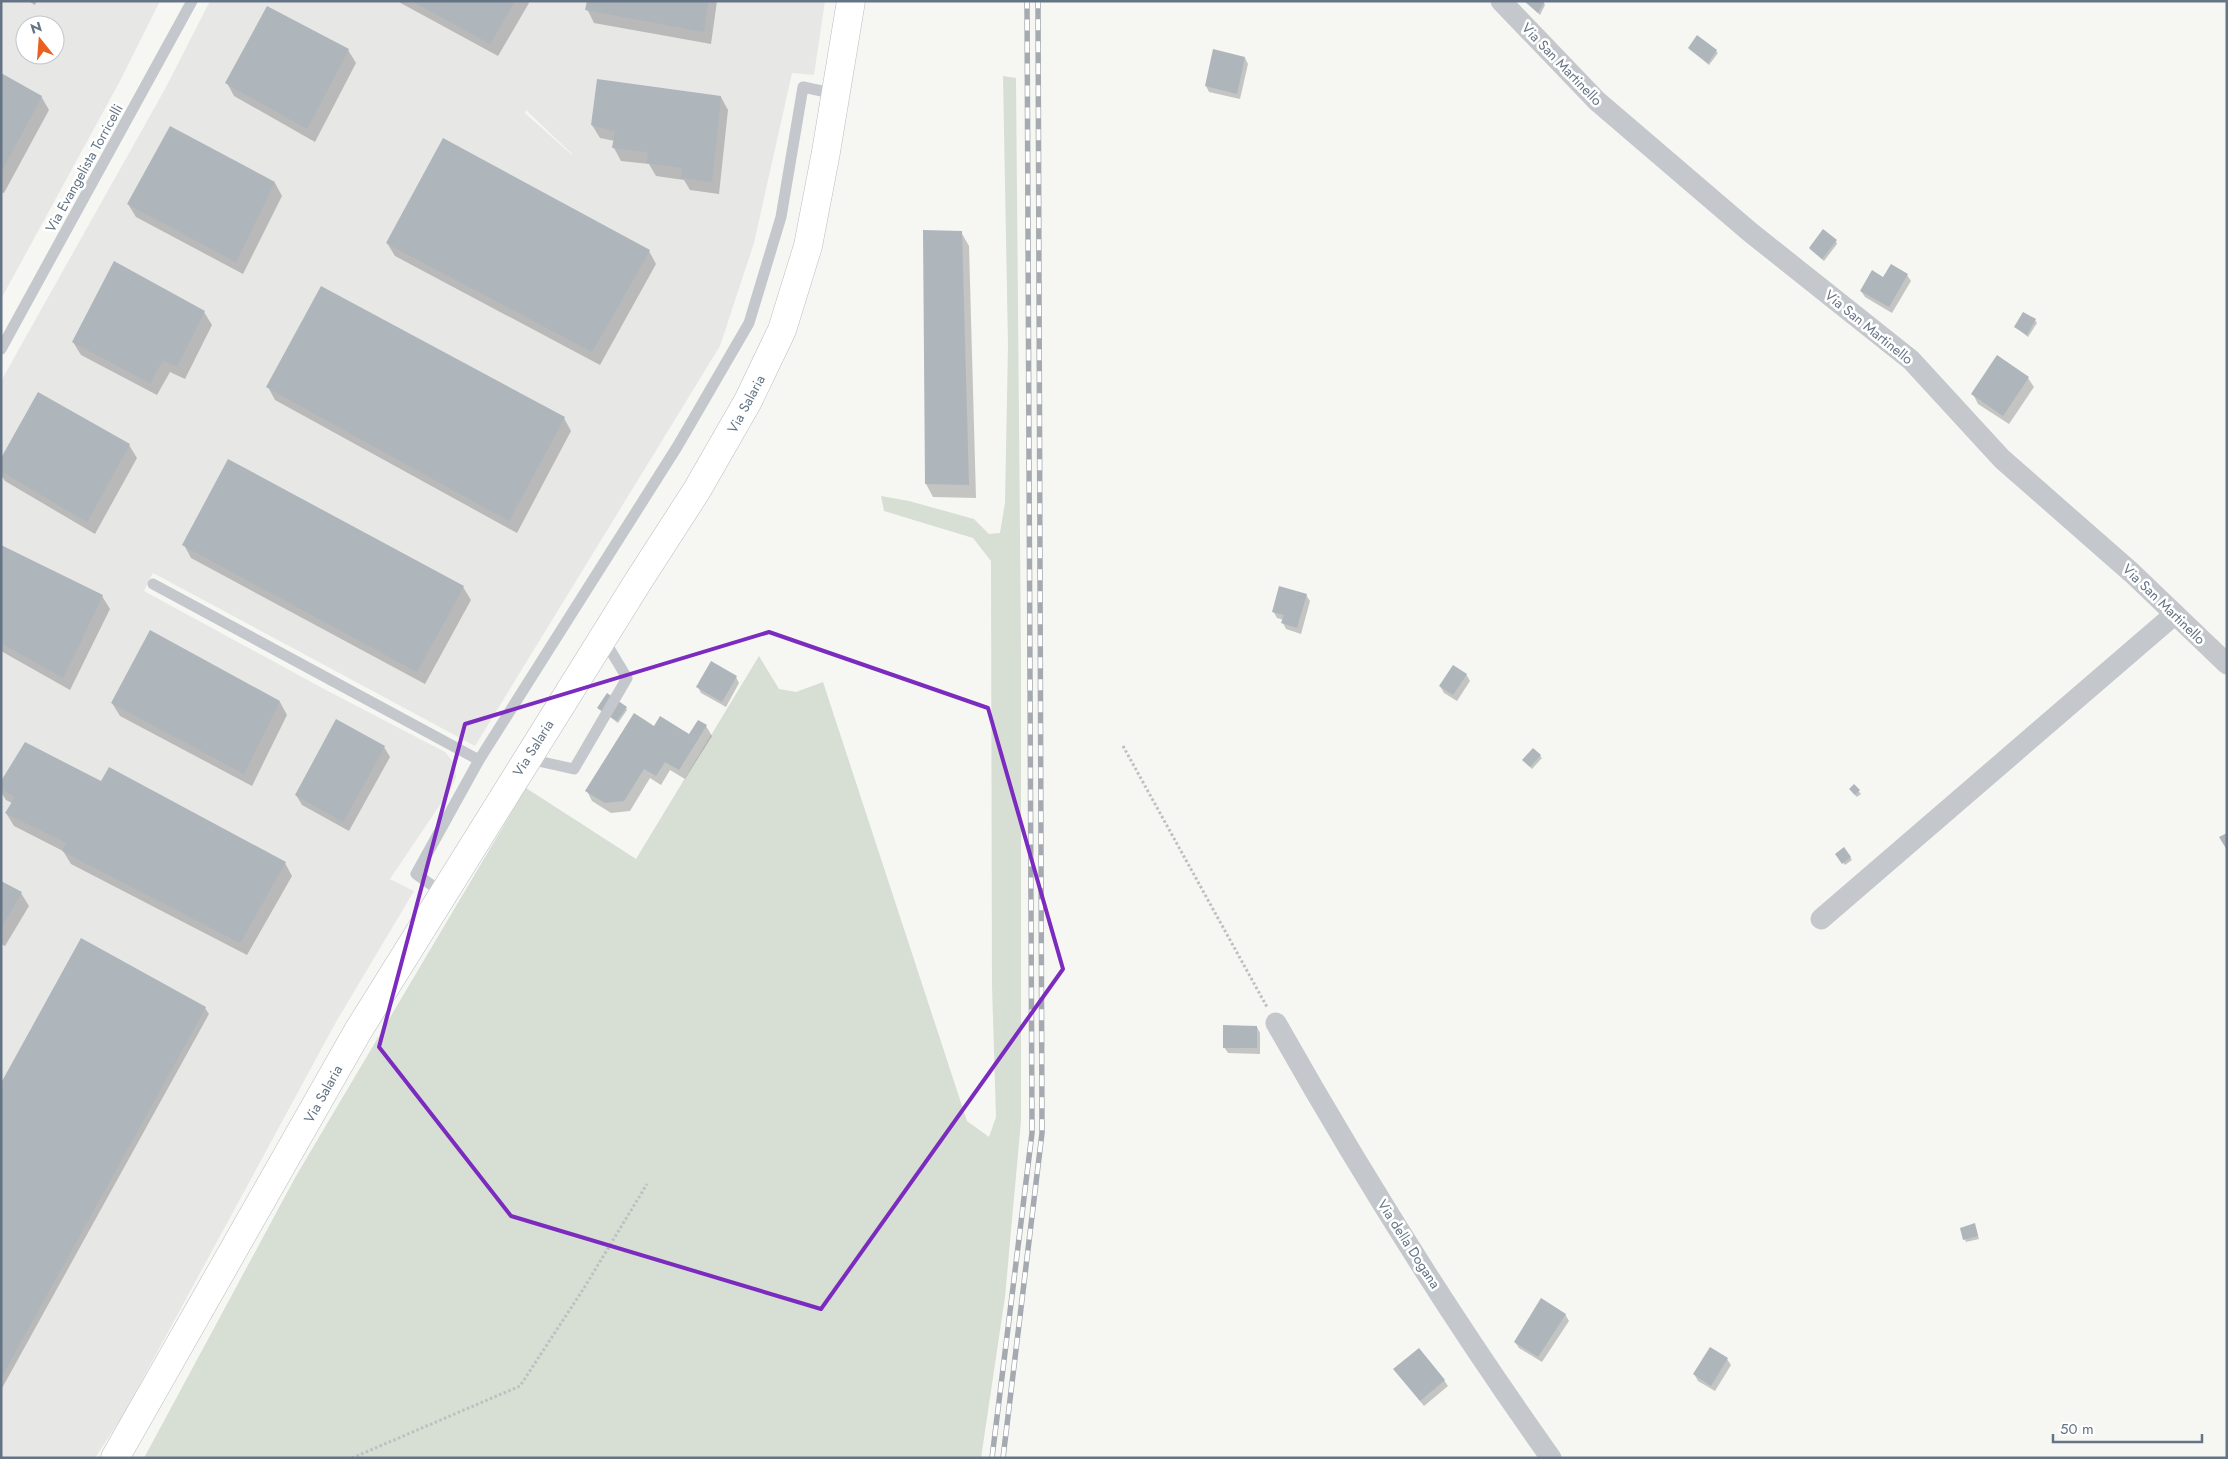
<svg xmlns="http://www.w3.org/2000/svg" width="2228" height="1459" viewBox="0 0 2228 1459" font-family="Jost,sans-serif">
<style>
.built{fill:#e7e8e6;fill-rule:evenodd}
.green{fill:#d7ded4}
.shadow{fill:#0003}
.building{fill:#aeb5bb}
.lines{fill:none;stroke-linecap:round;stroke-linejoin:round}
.secondary-casing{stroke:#b6bbc0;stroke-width:29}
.path{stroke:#bdc0c2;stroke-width:3;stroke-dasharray:2.5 2.5;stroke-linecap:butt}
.service{stroke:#c4c7cb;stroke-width:11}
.minor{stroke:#c4c7cb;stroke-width:21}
.secondary{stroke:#fff;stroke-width:28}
.rail-casing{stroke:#a4aab0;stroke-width:5.5}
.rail{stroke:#fff;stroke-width:4;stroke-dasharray:11;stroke-linecap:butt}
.marked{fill:none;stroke:#7b2cbf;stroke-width:4;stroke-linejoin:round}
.labels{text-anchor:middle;stroke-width:5;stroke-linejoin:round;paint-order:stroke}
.street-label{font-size:14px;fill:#647485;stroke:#fff}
</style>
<rect width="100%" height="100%" fill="#f6f7f3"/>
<g class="built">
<path d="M1,1H160L120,81L1,299ZM25,25H55V55H25Z"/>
<path d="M210,1H825L814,75L792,73L754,243L720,346L475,746L153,573L144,591L326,690L445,752L455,764L456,777L452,787L390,879L414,891L336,1022L122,1417L95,1458H1V381L165,89ZM526,110L572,154V155L525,113Z"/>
</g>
<polygon class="green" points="1003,76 1016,78 1021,651 1021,1121 1005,1297 981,1458 144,1458 296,1176 526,788 636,859 759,656 779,689 796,692 823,682 967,1121 989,1137 996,1117 992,986 991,561 973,538 884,511 881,496 909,501 974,519 989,534 1000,533 1005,503 1008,345"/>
<g class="shadow">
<polygon points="28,1 37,1 35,5"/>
<polygon points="397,1 528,1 529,3 498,56"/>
<polygon points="588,1 717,1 711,44 594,23 587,9"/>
<polygon points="1543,1 1545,5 1540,15 1526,2"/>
<polygon points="1689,49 1716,51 1718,53 1709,65"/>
<polygon points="348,50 356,63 315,142 234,96 227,83"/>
<polygon points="1245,58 1248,64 1240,99 1209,92 1206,86"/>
<polygon points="1,75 41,96 49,110 4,193 1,192"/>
<polygon points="721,97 728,110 719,194 690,190 684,180 656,176 649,164 621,161 614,148 615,141 600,138 592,125"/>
<polygon points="275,183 282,196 243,274 136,217 128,204"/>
<polygon points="961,232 969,246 976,498 933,497 926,484"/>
<polygon points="1836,241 1837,244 1824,261 1810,249"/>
<polygon points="387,243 649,251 656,264 600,365 395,256"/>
<polygon points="1892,266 1907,275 1911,281 1892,313 1865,297 1861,291 1884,279"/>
<polygon points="204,312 212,325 185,379 170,372 157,395 81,355 73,342"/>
<polygon points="2035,320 2037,323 2028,337 2015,327"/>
<polygon points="2028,378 2034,387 2009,424 1978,404 1973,394"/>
<polygon points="268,387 564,418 571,431 517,533 275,400"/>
<polygon points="129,445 137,458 95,534 5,481 1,475 1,461"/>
<polygon points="184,545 463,587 471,600 425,684 191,558"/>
<polygon points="1,546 102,596 110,609 70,690 1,651"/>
<polygon points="1306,595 1310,601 1301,634 1286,629 1283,623 1284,620 1277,618 1273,611"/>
<polygon points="1466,674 1470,681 1457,701 1444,693 1440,686"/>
<polygon points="736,677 739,683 726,707 701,693 698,687"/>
<polygon points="280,702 287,715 252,786 120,716 112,703"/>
<polygon points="598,708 626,708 627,710 618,723"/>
<polygon points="706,726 712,736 685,779 670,770 661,785 650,778 630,811 611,813 592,801 587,791 654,727 690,736"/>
<polygon points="384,747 390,757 349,831 302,805 296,795"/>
<polygon points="1533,749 1542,758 1532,769 1525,762"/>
<polygon points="1,783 101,783 285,863 292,876 247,955 71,864 63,851 14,826 6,813 12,803 6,800 1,792"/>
<polygon points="1854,786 1861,794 1857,797 1852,792"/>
<polygon points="1838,856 1850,857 1852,860 1845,865"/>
<polygon points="1,882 21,893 29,906 5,946 1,944"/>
<polygon points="205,1008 209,1014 1,1390 1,1085"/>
<polygon points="1257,1027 1260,1033 1260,1054 1228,1053 1224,1047"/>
<polygon points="1976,1228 1979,1239 1966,1242 1961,1229"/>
<polygon points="1565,1314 1569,1321 1542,1362 1519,1348 1515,1342"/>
<polygon points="1727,1359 1731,1365 1715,1391 1698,1381 1694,1374"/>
<polygon points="1399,1375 1444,1380 1448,1386 1424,1406"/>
</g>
<g class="building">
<polygon points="412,1 515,1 490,44"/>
<polygon points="587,1 708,1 704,32 585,10"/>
<polygon points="1524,1 1545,1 1538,13"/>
<polygon points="267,6 349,49 307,129 225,83"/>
<polygon points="1697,35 1717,50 1708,63 1688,48"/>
<polygon points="1213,49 1245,57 1237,94 1205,86"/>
<polygon points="1,73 42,96 1,172"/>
<polygon points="597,79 721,96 712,182 681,178 682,168 647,163 648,152 612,148 615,131 591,125"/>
<polygon points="170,126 275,182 236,262 127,204"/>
<polygon points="443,138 650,250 592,352 386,243"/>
<polygon points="1823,229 1837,240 1822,259 1809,248"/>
<polygon points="923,230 962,231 969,485 925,484"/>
<polygon points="114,261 205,311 177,367 163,360 150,383 72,342"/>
<polygon points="1891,264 1908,274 1889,307 1860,291 1872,270 1883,277"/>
<polygon points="321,286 565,417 509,521 266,387"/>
<polygon points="2023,312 2036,319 2027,335 2014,327"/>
<polygon points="1997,355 2029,377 2003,416 1971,394"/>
<polygon points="38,392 130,444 87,522 1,471 1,458"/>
<polygon points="228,459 464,586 417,672 182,545"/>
<polygon points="1,545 103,595 63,678 1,643"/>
<polygon points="1279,586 1307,594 1297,628 1281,623 1284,615 1272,612"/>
<polygon points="150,630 280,701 244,774 111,703"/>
<polygon points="711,661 737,676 722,702 696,687"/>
<polygon points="1453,665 1467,674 1453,695 1439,686"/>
<polygon points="607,693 627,707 617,721 597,708"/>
<polygon points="634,713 654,726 660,716 689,734 698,720 707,725 679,770 665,762 656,776 644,769 624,801 605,803 585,791"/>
<polygon points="336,719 385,746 343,822 295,795"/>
<polygon points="25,742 101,781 109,767 286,862 240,943 62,851 66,843 5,813 15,797 1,789 1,781"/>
<polygon points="1533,748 1541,755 1530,767 1522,760"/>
<polygon points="1854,784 1860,790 1855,795 1849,789"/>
<polygon points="2227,833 2227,850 2219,837"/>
<polygon points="1844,847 1851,857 1842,864 1835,854"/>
<polygon points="1,881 22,892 1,928"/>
<polygon points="81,938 206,1007 1,1378 1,1083"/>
<polygon points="1223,1025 1257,1026 1257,1048 1223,1048"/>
<polygon points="1975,1223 1978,1236 1963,1240 1960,1228"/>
<polygon points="1541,1298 1566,1314 1538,1357 1514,1342"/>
<polygon points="1710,1347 1728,1358 1711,1386 1693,1374"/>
<polygon points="1419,1348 1445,1380 1420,1401 1393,1369"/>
</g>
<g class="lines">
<defs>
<polyline id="secondary" points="115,1458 358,1031 639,580 697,490 748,401 782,330 808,246 826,152 851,1"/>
</defs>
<use href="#secondary" class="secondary-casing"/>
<g class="path">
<polyline points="1123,746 1267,1007"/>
<polyline points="352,1458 520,1386 584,1288 647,1184"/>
</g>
<g class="service">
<polyline points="1,349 192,1"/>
<polyline points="153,584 479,760"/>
<polyline points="529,759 574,769 627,678 603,638"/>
<polyline points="443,893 416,874 479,760 677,447 749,323 781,217 803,87 836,94"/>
</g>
<g class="minor">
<polyline points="1501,1 1597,101 1750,232 1911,360 2002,459 2132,573 2227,664"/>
<polyline points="1821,919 2175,614"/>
<path d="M1276,1023C1360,1172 1452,1319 1551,1458"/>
</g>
<use href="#secondary" class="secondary"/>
<defs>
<g id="rail">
<polyline points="992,1458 1032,1133 1027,1"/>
<polyline points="1003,1458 1042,1133 1038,1"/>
</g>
</defs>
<use href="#rail" class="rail-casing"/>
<use href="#rail" class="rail"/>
</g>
<path class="marked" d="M769,632L988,708L1063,969L821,1309L511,1216L379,1047L465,724Z"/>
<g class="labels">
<g class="street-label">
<text transform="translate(1562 64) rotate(46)" y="5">Via San Martinello</text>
<text transform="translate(84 168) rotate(-61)" y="5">Via Evangelista Torricelli</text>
<text transform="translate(1869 327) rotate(39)" y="5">Via San Martinello</text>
<text transform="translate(746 404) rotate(-62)" y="5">Via Salaria</text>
<text transform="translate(2164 604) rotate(44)" y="5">Via San Martinello</text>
<text transform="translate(533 748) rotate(-58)" y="5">Via Salaria</text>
<text transform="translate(323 1094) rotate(-61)" y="5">Via Salaria</text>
<text transform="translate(1409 1244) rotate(57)" y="5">Via della Dogana</text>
</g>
</g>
<rect width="2228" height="1459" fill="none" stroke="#647485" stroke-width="5"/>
<g transform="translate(40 40) rotate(343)"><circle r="24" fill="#ffffff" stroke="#c1c7ce"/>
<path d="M0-4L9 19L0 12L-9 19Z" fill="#ea6020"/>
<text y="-8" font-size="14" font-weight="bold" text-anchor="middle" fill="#647485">N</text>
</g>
<path d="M2053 1434v8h149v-8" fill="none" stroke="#647485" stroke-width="2.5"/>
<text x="2060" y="1434" font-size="15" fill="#647485" stroke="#ffffff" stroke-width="4" paint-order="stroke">50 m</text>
</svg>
